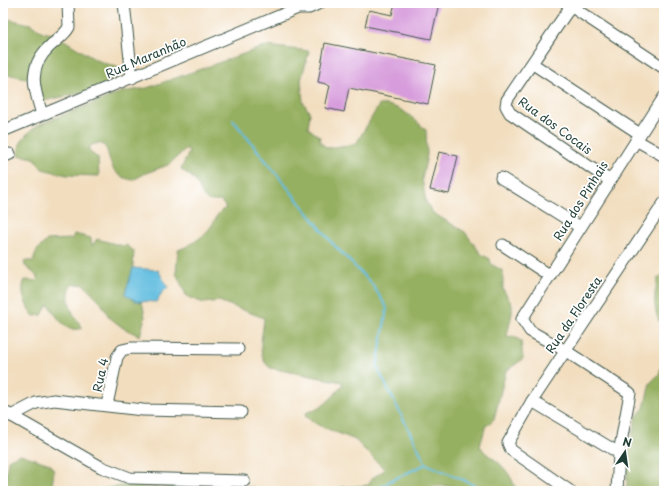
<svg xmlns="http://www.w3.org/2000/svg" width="667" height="494" viewBox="0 0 667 494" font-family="'Playpen Sans',sans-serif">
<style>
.forest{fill:#96b062;stroke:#5a764b}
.water{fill:#63bee0;stroke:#417e8a}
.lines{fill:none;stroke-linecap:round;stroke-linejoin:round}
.stream{stroke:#63bee0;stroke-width:2}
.building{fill:#d79cdc}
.minor-casing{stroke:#3f5549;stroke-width:13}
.minor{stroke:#fff;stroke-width:11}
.labels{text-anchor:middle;stroke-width:3.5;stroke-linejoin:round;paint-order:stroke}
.street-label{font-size:12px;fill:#1f3d34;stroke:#fff}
</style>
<rect width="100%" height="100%" fill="#fff"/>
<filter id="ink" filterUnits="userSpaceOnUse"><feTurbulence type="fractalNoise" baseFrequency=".025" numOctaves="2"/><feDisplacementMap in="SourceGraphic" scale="8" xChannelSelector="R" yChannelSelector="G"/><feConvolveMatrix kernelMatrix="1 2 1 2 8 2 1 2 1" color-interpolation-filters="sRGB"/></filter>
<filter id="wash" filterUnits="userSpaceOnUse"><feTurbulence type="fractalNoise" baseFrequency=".012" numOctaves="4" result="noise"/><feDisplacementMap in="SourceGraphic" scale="16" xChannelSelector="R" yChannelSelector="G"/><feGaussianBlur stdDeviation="0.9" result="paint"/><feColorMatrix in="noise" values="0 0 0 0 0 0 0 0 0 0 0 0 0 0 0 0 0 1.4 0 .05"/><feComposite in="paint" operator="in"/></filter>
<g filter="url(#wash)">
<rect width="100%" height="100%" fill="#f2debf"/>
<g class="forest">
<path d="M3,18L30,24L43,32L56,35L96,60L125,70C103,92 72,94 44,101L29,79L3,73Z"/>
<path d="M266,46L309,51L301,80L303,102L310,113L308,128L320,137L321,143L327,148L356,144L379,105C398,103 413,118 426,130L427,155L422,179L426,202L433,213L465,232L481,254L490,259L491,264L503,271V289L512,305V314L507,335L508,337L513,336L521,341L523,359L506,371L494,419L488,425H486L480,446C486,455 492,457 499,463C508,471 513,480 516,491H471L450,486H439L414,491H332L345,486V489L348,487L369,485L371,479L383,471L384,469L355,440L318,425L305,416L307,412C323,410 331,398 342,386V382L270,368C255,355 263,335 264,318L219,301L204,303L190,298L186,295L176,273L178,250C188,247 202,238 209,229C217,220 214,214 226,208L221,201C200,202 205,197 196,182C193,177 186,173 181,169L189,152L187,148L168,165L146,173L133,180C124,179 114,174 111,164C107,154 108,137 90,146L89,149L91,153L98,158L99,176L67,175L42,169L34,158L18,155L20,144L26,135L38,125L122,92L147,88Z"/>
<path d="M74,234L91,238L92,246L97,239L123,246L126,245L134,251L132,281L143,306L145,317L140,336L123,328L109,317L100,301L83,284L71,285C65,302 72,314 83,328C66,335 56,315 48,304L42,315L34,316C26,308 19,290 25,280L36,281L38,279L35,274L25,266L24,261H33L37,250L47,240L72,239Z"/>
<path d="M664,264V331C653,312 653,298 658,278L664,274Z"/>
<polygon points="664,358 664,491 625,491 627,484 628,457 636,417 644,408 650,383 659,374"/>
<polygon points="20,454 50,464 54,471 52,486 63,491 4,491 8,460"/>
<polygon points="134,484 147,488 171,487 184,490 204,491 88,491"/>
<polygon points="221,487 252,487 262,491 209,491"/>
</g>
<polygon class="water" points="133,268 158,270 168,288 162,292 157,302 136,301 125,294"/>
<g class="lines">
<g class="stream">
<polyline points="233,120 333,244 372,284 387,308 377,367 426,464"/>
<polyline points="376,491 390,481 426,464 466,481 484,491"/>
</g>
</g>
<g id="blocks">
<g class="building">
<polygon points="395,3 439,3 431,39 365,26 369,10 392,15"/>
<polygon points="325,43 436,65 428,104 349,88 344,112 325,108 330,85 318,82"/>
<polygon points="439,152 458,156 449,194 430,190"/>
</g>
</g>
</g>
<g filter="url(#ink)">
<use href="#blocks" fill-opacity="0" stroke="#3f5549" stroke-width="1"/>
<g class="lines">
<defs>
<g id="minor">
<polyline points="124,3 132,78"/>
<polyline points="566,3 664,68"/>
<polyline points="573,3 507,100 506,106 510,113 609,180"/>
<polyline points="533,64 640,134"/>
<path d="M42,114C34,89 27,68 49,47C55,41 65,35 69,27L68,3"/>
<polyline points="3,131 298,8 309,8 320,3"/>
<polyline points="636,140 664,156"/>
<polyline points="3,157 10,154"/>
<polyline points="501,178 580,227"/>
<polyline points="503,245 550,276"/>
<polyline points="532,401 619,453"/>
<polyline points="107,405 117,357 122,350 131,348 238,349"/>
<polyline points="3,411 101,467 130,478 244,481"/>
<polyline points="11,416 36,403 54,400 143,410 241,412"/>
<polyline points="570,491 511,450 508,443 532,401 664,203"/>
<polyline points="617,491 619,453 630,393 566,351 530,331 522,319 664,97"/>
</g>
</defs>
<use href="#minor" class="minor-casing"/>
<use href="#minor" class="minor"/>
</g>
</g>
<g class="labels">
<g class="street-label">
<text transform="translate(146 58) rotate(-23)" y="4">Rua Maranhão</text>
<text transform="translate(555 126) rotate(36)" y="4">Rua dos Cocais</text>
<text transform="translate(581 201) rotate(-58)" y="4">Rua dos Pinhais</text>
<text transform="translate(574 315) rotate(-56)" y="4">Rua da Floresta</text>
<text transform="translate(101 375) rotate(-78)" y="4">Rua 4</text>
</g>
</g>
<rect width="667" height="494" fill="none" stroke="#fff" stroke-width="16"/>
<g transform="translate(625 452) rotate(13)" stroke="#ffffff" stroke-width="3" paint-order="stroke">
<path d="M0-3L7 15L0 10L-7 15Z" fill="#1f3d34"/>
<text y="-6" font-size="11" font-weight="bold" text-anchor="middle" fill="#1f3d34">N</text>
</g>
</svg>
